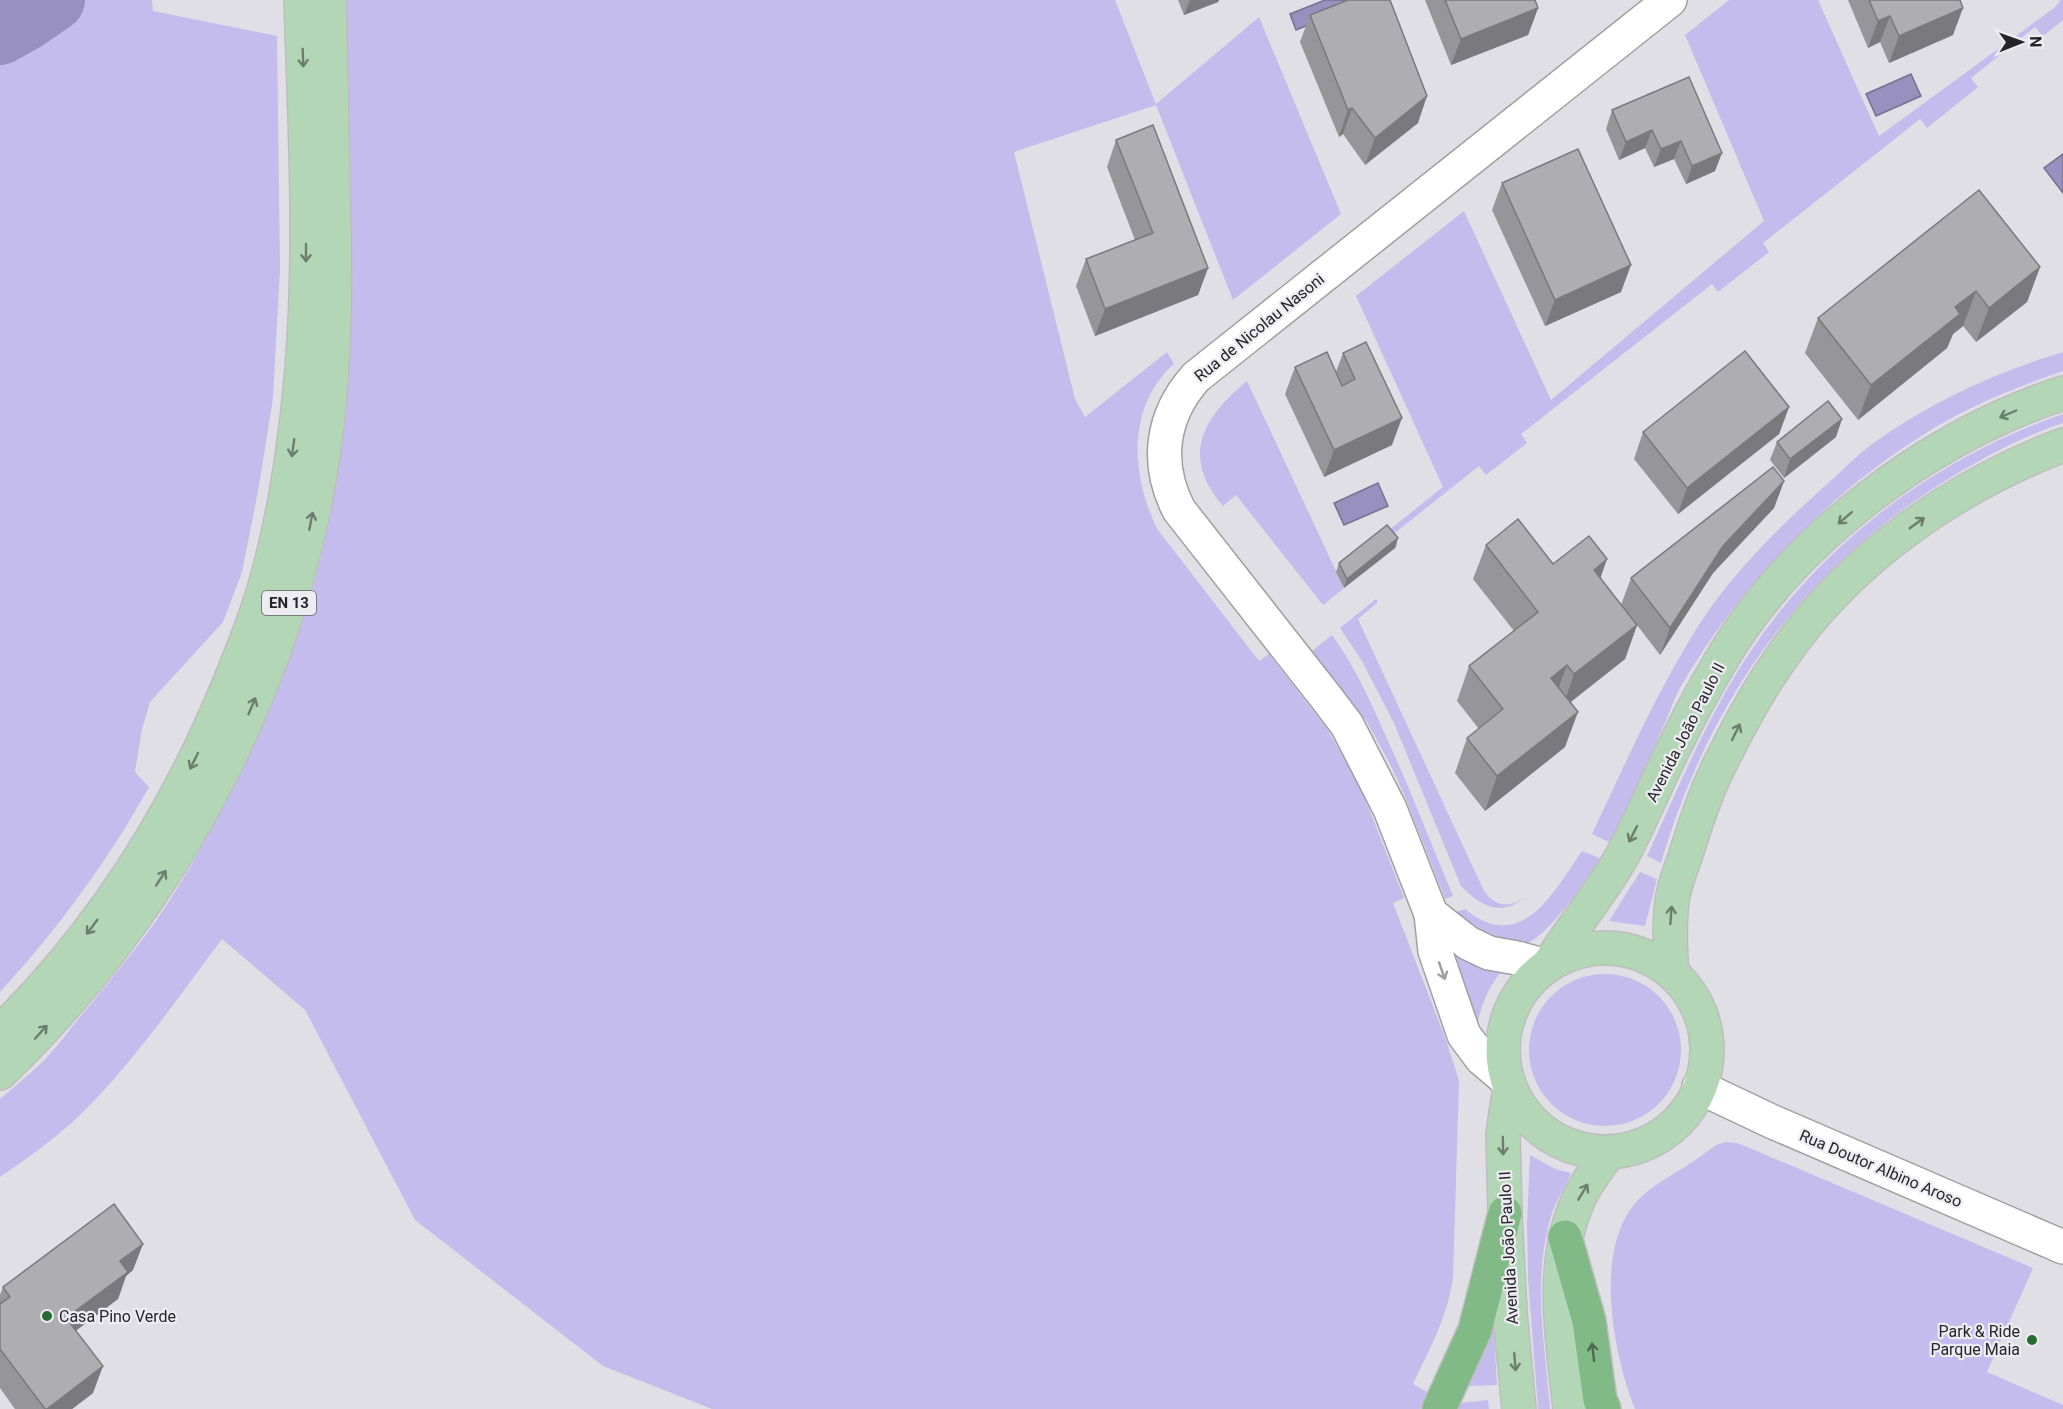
<svg xmlns="http://www.w3.org/2000/svg" width="2063" height="1409" viewBox="0 0 2063 1409" font-family="Roboto,sans-serif">
<style>
.green{fill:#c4bced}
.water{fill:#9891c0;stroke:#767192;stroke-width:1.5}
.lines{fill:none;stroke-linecap:round;stroke-linejoin:round}
.river{stroke:#9891c0;stroke-width:62}
.minor-casing{stroke:#9f9fa4;stroke-width:36}
.major-casing{stroke:#bebebe;stroke-width:36}
.highway-casing{stroke:#bebebe;stroke-width:36}
.minor{stroke:#fff;stroke-width:33}
.major{stroke:#b3d6b6;stroke-width:33}
.highway{stroke:#81ba86;stroke-width:33}
.wall{fill:#969599}
.shaded-wall{fill:#7a797d}
.building{fill:#aeadb2;stroke:#7a797d;stroke-width:1.5}
.oneway{stroke:#6c7e6e}
.oneway2{stroke:#9d9d9e}
.oneway3{stroke:#4e6852}
.poi-dot{fill:#296a33;stroke:#edecf2;stroke-width:2}
.labels{text-anchor:middle;stroke-width:4.5;stroke-linejoin:round;paint-order:stroke}
.shield{fill:#edecf2;stroke:#616164;stroke-width:1.5}
.shield-label{font-size:15px;font-weight:bold;fill:#252527}
.street-label{font-size:16px;fill:#252527;stroke:#edecf2}
.poi-label{font-size:16px;fill:#252527;stroke:#edecf2;text-anchor:start}
</style>
<rect width="100%" height="100%" fill="#e0dfe5"/>
<g class="green">
<path d="M0,0H152L153,11L277,36L280,269L273,398L259,486L242,572L223,622L150,702L142,729L135,772L149,787C108,861 57,930 0,992Z"/>
<path d="M346,0H1115L1156,104L1259,17L1341,214L1233,300L1156,105L1014,152L1075,399L1085,417L1167,352L1174,364C1126,406 1131,478 1158,530L1259,661L1269,654L1327,729L1346,761L1362,791L1404,898L1393,903L1446,1040L1459,1081L1453,1278C1447,1318 1430,1348 1413,1384L1429,1393L1420,1409H712L603,1366L415,1220L305,1010L222,939C177,999 134,1062 80,1115C56,1138 28,1158 0,1177V1099C16,1085 34,1071 49,1055C65,1037 79,1017 95,999C121,966 149,934 171,898C208,841 237,779 264,716C290,658 314,597 326,534C360,357 351,179 346,0Z"/>
<polygon points="1729,0 1818,0 1879,136 2054,8 2061,0 2063,0 2063,20 2043,36 2035,27 1971,78 1978,87 1927,128 1920,119 1763,243 1769,252 1718,292 1712,284 1521,434 1527,443 1486,475 1479,466 1391,536 1398,545 1395,548 1384,534 1443,487 1356,296 1464,211 1551,400 1764,221 1685,35"/>
<path d="M2063,352V371C2015,388 1966,407 1923,435C1827,495 1742,584 1684,681C1677,692 1672,706 1667,718C1649,758 1631,805 1609,842L1592,834C1625,764 1656,693 1697,628C1720,591 1750,558 1781,527C1799,509 1819,492 1838,474C1849,464 1860,453 1872,444C1930,402 1994,373 2063,352Z"/>
<path d="M1247,381L1344,588L1323,605L1236,495L1223,506C1180,456 1203,417 1247,381Z"/>
<path d="M2063,414V423C2021,437 1982,458 1945,481C1801,571 1709,700 1661,863L1647,856C1678,789 1706,719 1747,657C1819,545 1937,457 2063,414Z"/>
<path d="M1376,599L1378,602L1358,619L1483,889C1493,906 1510,910 1525,896C1503,919 1479,905 1461,886L1394,723L1362,661L1340,628Z"/>
<path d="M1332,635C1354,665 1369,698 1384,732C1409,786 1430,841 1453,896L1445,899L1404,794L1389,762L1367,722L1312,651Z"/>
<path d="M1582,851L1600,858C1589,878 1548,936 1527,943C1520,945 1506,945 1499,943C1489,941 1462,921 1451,914L1465,909C1522,956 1554,891 1582,851Z"/>
<polygon points="1640,872 1657,879 1645,926 1609,921"/>
<path d="M1441,936L1505,968C1488,985 1481,1006 1476,1029Z"/>
<circle cx="1605" cy="1050" r="76"/>
<path d="M1726,1142L1737,1143L1747,1147L2033,1268L1987,1372L2063,1405V1409H1635C1613,1354 1593,1249 1637,1201C1651,1186 1669,1177 1686,1166C1696,1160 1706,1152 1716,1145Z"/>
<path d="M1530,1155L1555,1169L1571,1173C1565,1187 1556,1201 1551,1216C1532,1279 1545,1345 1550,1409H1538L1528,1278L1527,1223Z"/>
<polygon points="1491,1329 1494,1332 1497,1385 1467,1386"/>
<polygon points="1488,1400 1489,1409 1457,1409 1460,1403"/>
</g>
<g class="water">
<polygon points="1325,0 1368,0 1368,1 1296,30 1290,14"/>
<polygon points="1911,74 1921,96 1876,116 1866,94"/>
<polygon points="2063,154 2063,193 2044,168"/>
<polygon points="1378,483 1388,506 1344,525 1334,503"/>
</g>
<g class="lines">
<polyline class="river" points="0,34 25,20 54,0"/>
<defs>
<g id="minor">
<polyline points="1431,914 1468,943 1489,953 1517,958 1546,966"/>
<path d="M1508,1081L1482,1059L1464,1035L1435,951L1431,914L1390,809L1347,725L1325,696L1179,510C1155,464 1161,416 1196,377L1670,0"/>
<polyline points="1699,1087 1773,1122 2063,1247"/>
</g>
<g id="major">
<circle cx="1605" cy="1050" r="102"/>
<path d="M1549,964C1572,927 1601,894 1622,856C1639,825 1652,793 1667,762C1683,728 1701,694 1720,662C1792,539 1929,437 2063,393"/>
<path d="M1672,973C1670,949 1669,925 1672,901C1674,886 1680,871 1685,857C1696,822 1707,788 1724,756C1741,722 1759,689 1781,658C1848,560 1953,487 2063,445"/>
<path d="M0,1032C99,935 174,817 227,689C242,653 257,616 267,579C286,511 296,439 302,369C312,246 305,123 301,0"/>
<path d="M0,1073C180,900 301,665 328,416C336,339 335,264 333,187C332,125 331,62 329,0"/>
<polyline points="1510,1088 1503,1133 1505,1213 1510,1313 1519,1409"/>
<path d="M1570,1409C1563,1341 1549,1268 1577,1203C1584,1185 1598,1168 1609,1152"/>
</g>
<g id="highway">
<polyline points="1565,1237 1589,1321 1600,1400 1604,1409"/>
<polyline points="1439,1409 1475,1330 1505,1213"/>
</g>
</defs>
<use href="#minor" class="minor-casing"/>
<use href="#major" class="major-casing"/>
<use href="#highway" class="highway-casing"/>
<use href="#minor" class="minor"/>
<use href="#major" class="major"/>
<use href="#highway" class="highway"/>
</g>
<g class="wall">
<polygon points="1178,0 1219,0 1218,2 1184,15"/>
<polygon points="1425,0 1535,0 1538,8 1528,35 1451,65"/>
<polygon points="1848,0 1960,0 1953,35 1889,63 1880,42 1868,48"/>
<polygon points="1310,15 1418,123 1365,165 1343,134 1339,137 1300,42"/>
<polygon points="1689,77 1715,171 1686,184 1674,159 1654,167 1645,148 1619,160 1606,129 1612,110"/>
<polygon points="1116,140 1208,268 1198,295 1095,336 1076,286 1086,259 1135,240 1107,167"/>
<polygon points="1502,183 1621,292 1545,326 1492,210"/>
<polygon points="2040,267 2027,302 1976,342 1963,326 1953,334 1947,348 1858,420 1805,353 1818,318"/>
<polygon points="1343,353 1392,445 1324,477 1285,394 1295,367 1336,372"/>
<polygon points="1789,407 1779,434 1678,514 1634,459 1643,432"/>
<polygon points="1836,437 1784,478 1770,460 1777,442"/>
<polygon points="1784,481 1774,508 1713,573 1660,655 1637,625 1625,659 1570,702 1565,747 1485,811 1455,773 1467,738 1479,729 1457,701 1469,666 1514,631 1473,579 1486,545 1600,578 1621,605 1631,578"/>
<polygon points="1398,538 1395,548 1344,588 1336,572 1339,563"/>
<polygon points="133,1270 126,1276 118,1299 76,1330 93,1393 72,1409 15,1409 0,1388 0,1295 3,1287"/>
</g>
<g class="shaded-wall">
<polygon points="1190,0 1219,0 1218,2 1184,15"/>
<polygon points="1538,8 1528,35 1451,65 1461,39"/>
<polygon points="1963,8 1953,35 1889,63 1899,36"/>
<polygon points="1890,16 1880,42 1868,48 1878,21"/>
<polygon points="1427,96 1418,123 1365,165 1375,138"/>
<polygon points="1352,108 1343,134 1339,137 1348,110"/>
<polygon points="1652,130 1645,148 1619,160 1626,142"/>
<polygon points="1681,141 1674,159 1654,167 1661,149"/>
<polygon points="1722,153 1715,171 1686,184 1692,166"/>
<polygon points="1631,265 1621,292 1545,326 1555,300"/>
<polygon points="2040,267 2027,302 1976,342 1989,308"/>
<polygon points="1208,268 1198,295 1095,336 1105,309"/>
<polygon points="1976,291 1963,326 1953,334 1947,348 1858,420 1871,385 1955,307"/>
<polygon points="1789,407 1779,434 1678,514 1687,488"/>
<polygon points="1402,418 1392,445 1324,477 1334,450"/>
<polygon points="1842,419 1836,437 1784,478 1790,459"/>
<polygon points="1784,481 1774,508 1713,573 1660,655 1670,628 1723,546"/>
<polygon points="1398,538 1395,548 1344,588 1347,579"/>
<polygon points="1607,559 1595,594 1594,570"/>
<polygon points="1637,625 1625,659 1562,709 1574,674"/>
<polygon points="1567,665 1554,700 1551,678"/>
<polygon points="1578,712 1565,747 1485,811 1497,776"/>
<polygon points="143,1244 133,1270 126,1276 118,1299 57,1345 66,1318 120,1261"/>
<polygon points="103,1366 93,1393 72,1409 47,1409"/>
</g>
<g class="building">
<polygon points="1348,0 1390,0 1427,96 1375,138 1352,108 1348,110 1310,15"/>
<polygon points="1445,0 1535,0 1538,8 1461,39"/>
<polygon points="1869,0 1960,0 1963,8 1899,36 1890,16 1878,21"/>
<polygon points="1689,77 1722,153 1692,166 1681,141 1661,149 1652,130 1626,142 1612,110"/>
<polygon points="1153,125 1208,268 1105,309 1086,259 1153,233 1116,140"/>
<polygon points="1578,149 1631,265 1555,300 1502,183"/>
<polygon points="1979,190 2040,267 1989,308 1976,291 1955,307 1960,314 1871,385 1818,318"/>
<polygon points="1366,342 1402,418 1334,450 1295,367 1327,352 1342,386 1355,379 1343,353"/>
<polygon points="1745,351 1789,407 1687,488 1643,432"/>
<polygon points="1828,401 1842,419 1790,459 1777,442"/>
<polygon points="1773,467 1784,481 1723,546 1670,628 1631,578"/>
<polygon points="1518,519 1553,564 1589,536 1607,559 1594,570 1637,625 1574,674 1567,665 1551,678 1578,712 1497,776 1467,738 1503,709 1469,666 1538,612 1486,545"/>
<polygon points="1387,525 1398,538 1347,579 1339,563"/>
<polygon points="114,1204 143,1244 120,1261 128,1272 66,1318 103,1366 47,1409 45,1409 0,1349 0,1304 10,1297 3,1287"/>
</g>
<defs><path id="oneway-shaft" d="M-6 0H5M1.5-3L5.5 0L1.5 3" fill="none" stroke-width="1.6" stroke-linecap="round" stroke-linejoin="round" transform="scale(1.5)"/></defs>
<g class="oneway">
<use href="#oneway-shaft" transform="translate(303 58) rotate(88)"/>
<use href="#oneway-shaft" transform="translate(306 253) rotate(90)"/>
<use href="#oneway-shaft" transform="translate(2008 414) rotate(157)"/>
<use href="#oneway-shaft" transform="translate(293 448) rotate(98)"/>
<use href="#oneway-shaft" transform="translate(1845 518) rotate(139)"/>
<use href="#oneway-shaft" transform="translate(311 521) rotate(-79)"/>
<use href="#oneway-shaft" transform="translate(1917 523) rotate(-36)"/>
<use href="#oneway-shaft" transform="translate(252 706) rotate(-67)"/>
<use href="#oneway-shaft" transform="translate(1736 732) rotate(-64)"/>
<use href="#oneway-shaft" transform="translate(194 761) rotate(116)"/>
<use href="#oneway-shaft" transform="translate(1633 834) rotate(117)"/>
<use href="#oneway-shaft" transform="translate(161 878) rotate(-57)"/>
<use href="#oneway-shaft" transform="translate(1671 915) rotate(-86)"/>
<use href="#oneway-shaft" transform="translate(92 927) rotate(127)"/>
<use href="#oneway-shaft" transform="translate(41 1032) rotate(-48)"/>
<use href="#oneway-shaft" transform="translate(1503 1146) rotate(89)"/>
<use href="#oneway-shaft" transform="translate(1583 1192) rotate(-59)"/>
<use href="#oneway-shaft" transform="translate(1515 1362) rotate(85)"/>
</g>
<use class="oneway2" href="#oneway-shaft" transform="translate(1442 971) rotate(71)"/>
<use class="oneway3" href="#oneway-shaft" transform="translate(1593 1352) rotate(-97)"/>
<g class="poi-dot">
<circle cx="47" cy="1316" r="6"/>
<circle cx="2032" cy="1340" r="6"/>
</g>
<g class="labels">
<rect class="shield" x="262" y="591" width="54" height="24" rx="4.5"/>
<g class="shield-label">
<text x="289" y="608">EN 13</text>
</g>
<g class="street-label">
<text transform="translate(1259 327) rotate(-39)" y="6">Rua de Nicolau Nasoni</text>
<text transform="translate(1685 732) rotate(-63)" y="6">Avenida João Paulo II</text>
<text transform="translate(1881 1168) rotate(23)" y="6">Rua Doutor Albino Aroso</text>
<text transform="translate(1508 1248) rotate(-93)" y="6">Avenida João Paulo II</text>
</g>
<g class="poi-label">
<text x="59" y="1322">Casa Pino Verde</text>
<text x="2020" y="1337" text-anchor="end">Park &amp; Ride<tspan x="2020" dy="18">Parque Maia</tspan></text>
</g>
</g>
<g transform="translate(2021 42) rotate(89)" stroke="#edecf2" stroke-width="4.5" paint-order="stroke">
<path d="M0-4.5L10 22L0 15L-10 22Z" fill="#252527"/>
<text y="-9" font-size="16" font-weight="bold" text-anchor="middle" fill="#252527">N</text>
</g>
</svg>
